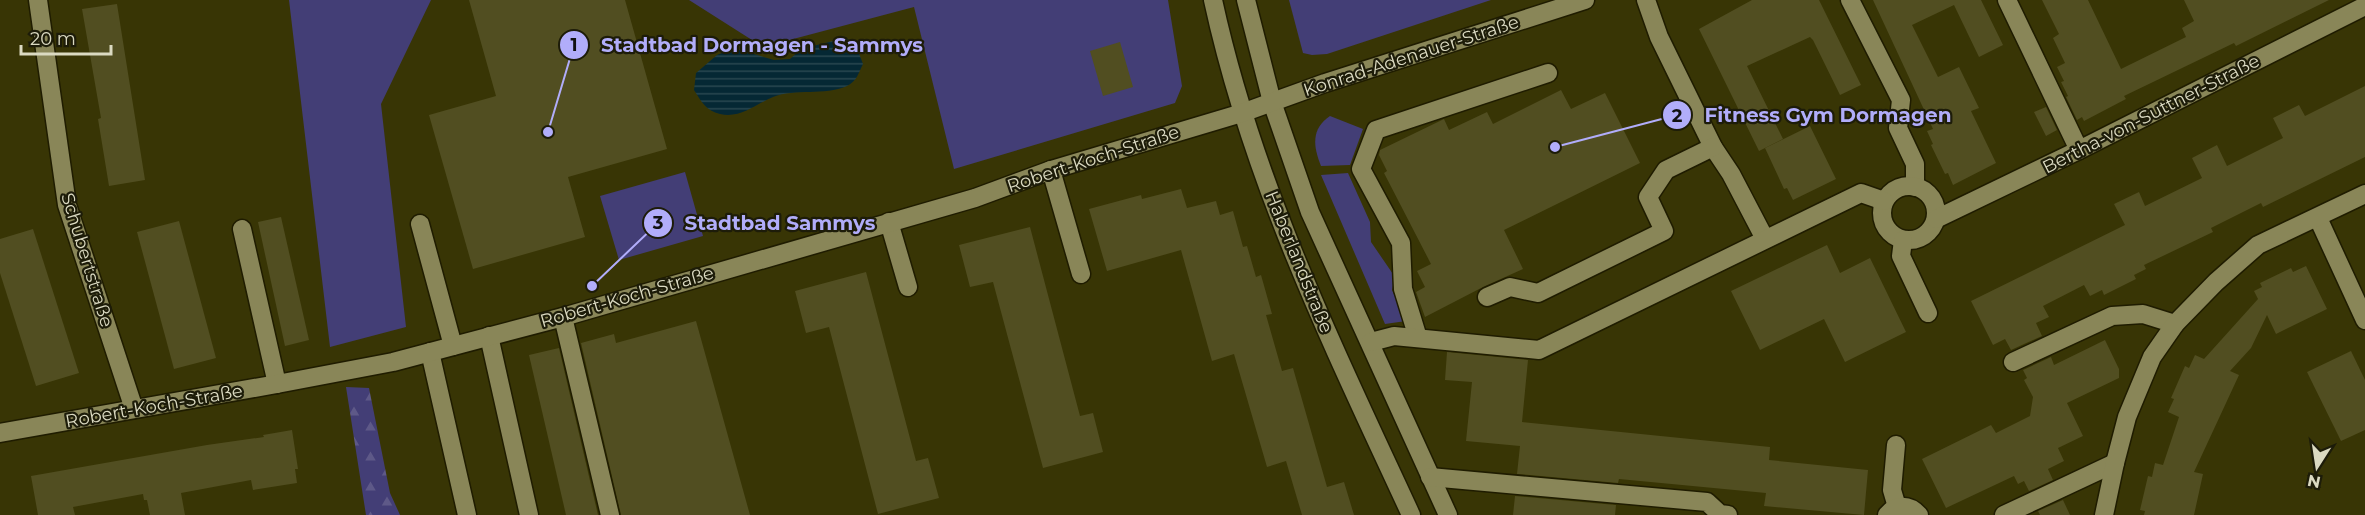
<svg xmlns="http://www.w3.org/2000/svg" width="2365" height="515" viewBox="0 0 2365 515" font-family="Montserrat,sans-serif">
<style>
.green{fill:#433e76}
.forest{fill:url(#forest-firs)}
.water{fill:url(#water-rules)}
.building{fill:#514e21}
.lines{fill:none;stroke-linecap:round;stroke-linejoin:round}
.minor-casing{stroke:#1f1c00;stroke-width:21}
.minor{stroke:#898658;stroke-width:18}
.labels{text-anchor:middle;stroke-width:4.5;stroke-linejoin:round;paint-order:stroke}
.street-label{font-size:18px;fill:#dbdac2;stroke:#1d1c09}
.leader{fill:none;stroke:#b1adfa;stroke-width:2}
.callout-dot{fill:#b1adfa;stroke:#1d1c09;stroke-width:2}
.mark-label{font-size:18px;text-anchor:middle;font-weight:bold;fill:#111}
.callout-label{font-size:20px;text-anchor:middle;font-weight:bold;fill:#b1adfa;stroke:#1d1c09;stroke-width:4.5;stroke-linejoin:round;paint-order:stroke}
</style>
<defs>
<pattern id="forest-firs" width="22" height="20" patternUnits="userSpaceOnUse" patternTransform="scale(1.5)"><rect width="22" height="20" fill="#433e76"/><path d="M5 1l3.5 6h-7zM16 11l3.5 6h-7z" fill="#5e5988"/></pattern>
<pattern id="water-rules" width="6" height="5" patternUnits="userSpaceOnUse" patternTransform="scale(1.5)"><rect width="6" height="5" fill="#052834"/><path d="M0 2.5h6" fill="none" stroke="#294750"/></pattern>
</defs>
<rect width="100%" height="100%" fill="#383505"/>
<g class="green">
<polygon points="289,0 431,0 381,104 406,327 330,347"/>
<polygon points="689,0 1168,0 1182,86 1175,103 954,169 914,7 763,47"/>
<polygon points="1289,0 1491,0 1327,54 1312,55 1303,53"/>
<path d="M1330,116L1363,129L1350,165L1321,166C1313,146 1311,129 1330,116Z"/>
<polygon points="685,172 703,236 619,260 600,196"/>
<polygon points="1348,173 1370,222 1371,242 1395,277 1392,290 1406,321 1385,324 1321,175"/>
</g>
<polygon class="forest" points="346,387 369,388 390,493 400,515 366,515"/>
<path class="water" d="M845,38L855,43L863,64C858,74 857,81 847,86C824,96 796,88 773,97C756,104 740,119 720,114C706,111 701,101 694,90L696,73L717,55L734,48L774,60L790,59L801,49Z"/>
<g class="building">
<polygon points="469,0 625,0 667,149 568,177 585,237 473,269 429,115 496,96"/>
<polygon points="1752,0 1819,0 1861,85 1840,95 1813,40 1810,37 1747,66 1783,139 1759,151 1699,29"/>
<polygon points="1873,0 1981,0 2003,45 1979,57 1954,5 1912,25 1938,77 1959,67 1979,108 1971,111 1996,163 1953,185 1948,173 1945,174 1931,145 1933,144 1927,131 1933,129"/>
<polygon points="2042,0 2088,0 2121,69 2186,37 2182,28 2194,21 2184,0 2329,0 2236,46 2234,43 2124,96 2126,99 2084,121 2082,117 2077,120 2066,97 2068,96 2061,82 2064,81 2057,67 2065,63 2053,38 2059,34"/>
<polygon points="117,4 145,180 109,186 98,119 101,118 82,9"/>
<polygon points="1120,42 1133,87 1103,96 1090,51"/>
<polygon points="2365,86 2365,157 2263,207 2261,203 2211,228 2213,232 2144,265 2146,269 2134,275 2136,279 2104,295 2102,290 2090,296 2084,285 2043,306 2049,317 2036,323 2042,336 2011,350 2005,339 1993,345 1971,301 2125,225 2114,204 2139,192 2145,206 2202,178 2192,158 2217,145 2227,166 2283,138 2273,118 2299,105 2305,116"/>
<polygon points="1561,90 1571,109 1605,93 1640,163 1504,230 1523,269 1483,287 1425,317 1416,292 1425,287 1417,271 1431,264 1384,173 1387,171 1379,155 1380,150 1444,119 1449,130 1487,112 1493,124"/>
<polygon points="2046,107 2057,130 2046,136 2034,112"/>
<polygon points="1810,126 1836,179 1793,200 1787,188 1784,189 1765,148"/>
<polygon points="1181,189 1187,208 1216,201 1220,215 1233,211 1243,247 1247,246 1256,277 1261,275 1272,314 1266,315 1282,371 1293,368 1327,487 1344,482 1354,515 1302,515 1286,461 1267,467 1234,354 1212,361 1181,250 1107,271 1089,209 1141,195 1142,199"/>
<polygon points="281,217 309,340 285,346 258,222"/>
<polygon points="179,221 216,358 174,369 137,232"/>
<polygon points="1030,227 1080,416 1093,413 1103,452 1043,468 993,282 970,287 959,245"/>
<polygon points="33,229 79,373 36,386 0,273 0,239"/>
<polygon points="1827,245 1840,273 1870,258 1906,332 1845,362 1824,319 1760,350 1731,291"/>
<polygon points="2306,266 2327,309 2276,334 2267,315 2251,348 2230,371 2239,375 2194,472 2203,474 2194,515 2144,515 2145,511 2140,510 2148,476 2152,477 2155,463 2163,465 2179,417 2168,412 2174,399 2171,398 2185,366 2189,368 2195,355 2204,359 2258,299 2254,291 2262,287 2260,283 2291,268 2293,272"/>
<polygon points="866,272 916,461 928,458 939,498 878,514 829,327 806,333 795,291"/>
<polygon points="696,321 750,515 621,515 581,343 614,334 616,343"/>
<polygon points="2105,340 2119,369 2119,378 2067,403 2083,436 2058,448 2064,461 2048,469 2053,480 2029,491 2024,481 2018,484 2014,476 1946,508 1922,459 1991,425 1996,433 2030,416 2033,397 2024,380 2027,378 2023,370 2051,357 2054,365"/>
<polygon points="559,348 598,515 566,515 529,355"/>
<polygon points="2351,351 2365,380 2365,430 2341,441 2307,372"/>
<polygon points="1447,352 1528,360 1522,422 1770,447 1769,460 1868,470 1864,515 1764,506 1766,493 1619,479 1618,483 1517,474 1520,446 1466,441 1472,382 1445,380"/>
<polygon points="292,430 298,469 295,469 297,483 253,490 251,480 181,493 185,515 150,515 147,500 144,500 143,494 73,507 75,515 38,515 31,476 207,445 264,437 263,435"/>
<polygon points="1515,496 1616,505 1615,515 1513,515"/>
<polygon points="2063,500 2070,515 2040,515 2038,511"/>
</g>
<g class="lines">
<defs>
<g id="minor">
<polyline points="38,0 67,205 134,409"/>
<path d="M1213,0C1253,184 1333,346 1411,515"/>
<polyline points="1246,0 1272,102 1310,212 1448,515"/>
<polyline points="1646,0 1659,37 1713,147 1731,174 1765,239"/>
<polyline points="1850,0 1901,100 1898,128 1915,164 1915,187"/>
<polyline points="2007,0 2079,150"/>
<polyline points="1051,170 1081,274"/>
<circle cx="1909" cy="213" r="27"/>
<polyline points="2318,218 2365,320"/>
<polyline points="1936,219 2079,150 2365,6"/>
<polyline points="889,222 908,287"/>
<polyline points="420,224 453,346"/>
<polyline points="242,229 277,384"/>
<polyline points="1903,240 1901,256 1928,313"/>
<polyline points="1487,297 1510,287 1538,293 1664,231 1648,197 1666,170 1713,147"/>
<polyline points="563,317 610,515"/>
<polyline points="489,336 529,515"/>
<polyline points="1418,338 1403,289 1401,243 1361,169 1376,130 1548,73"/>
<polyline points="1371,342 1394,336 1539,350 1861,193 1884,201"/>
<polyline points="430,352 467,515"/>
<polyline points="2013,362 2112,316 2143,314 2175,324"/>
<polyline points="0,433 277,384 393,362 563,317 975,198 1051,170 1242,113 1325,83 1585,0"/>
<polyline points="1896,445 1892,490 1897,507"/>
<polyline points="1430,477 1707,502 1720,514 1728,515"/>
<path d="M1887,515C1896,504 1909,504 1919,515"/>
<polyline points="2004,515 2115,463"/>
<polyline points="2104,515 2115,463 2127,417 2152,357 2175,324 2216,282 2258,245 2365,194"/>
</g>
</defs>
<use href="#minor" class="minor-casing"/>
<use href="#minor" class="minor"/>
</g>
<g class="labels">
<g class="street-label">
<text transform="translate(1411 56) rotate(-18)" y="6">Konrad-Adenauer-Straße</text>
<text transform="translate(2151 114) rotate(-27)" y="6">Bertha-von-Suttner-Straße</text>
<text transform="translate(1093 159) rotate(-18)" y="6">Robert-Koch-Straße</text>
<text transform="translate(87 260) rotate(73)" y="6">Schubertstraße</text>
<text transform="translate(1299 262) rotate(68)" y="6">Haberlandstraße</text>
<text transform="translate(627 297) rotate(-16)" y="6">Robert-Koch-Straße</text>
<text transform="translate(154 406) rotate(-10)" y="6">Robert-Koch-Straße</text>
</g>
</g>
<path class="leader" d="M548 132L574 45M1555 147L1677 115M592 286L658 223"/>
<g class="callout-dot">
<circle cx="548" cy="132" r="6"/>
<circle cx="1555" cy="147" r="6"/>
<circle cx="592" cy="286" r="6"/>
<circle cx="574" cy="45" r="15"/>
<circle cx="1677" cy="115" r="15"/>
<circle cx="658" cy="223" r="15"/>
</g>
<g class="mark-label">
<text x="574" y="51">1</text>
<text x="1677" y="122">2</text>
<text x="658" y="229">3</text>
</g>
<g class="callout-label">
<text x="762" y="52">Stadtbad Dormagen - Sammys</text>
<text x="1828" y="122">Fitness Gym Dormagen</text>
<text x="780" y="230">Stadtbad Sammys</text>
</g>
<g transform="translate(2317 467) rotate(192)" stroke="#1d1c09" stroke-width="4.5" paint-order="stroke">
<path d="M0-4.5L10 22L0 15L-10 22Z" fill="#dbdac2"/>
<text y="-9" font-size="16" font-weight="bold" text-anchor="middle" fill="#dbdac2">N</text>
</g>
<path d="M21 45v9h90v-9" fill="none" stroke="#dbdac2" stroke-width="3"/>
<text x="30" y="45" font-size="18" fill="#dbdac2" stroke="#1d1c09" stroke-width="4.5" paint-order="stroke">20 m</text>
</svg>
